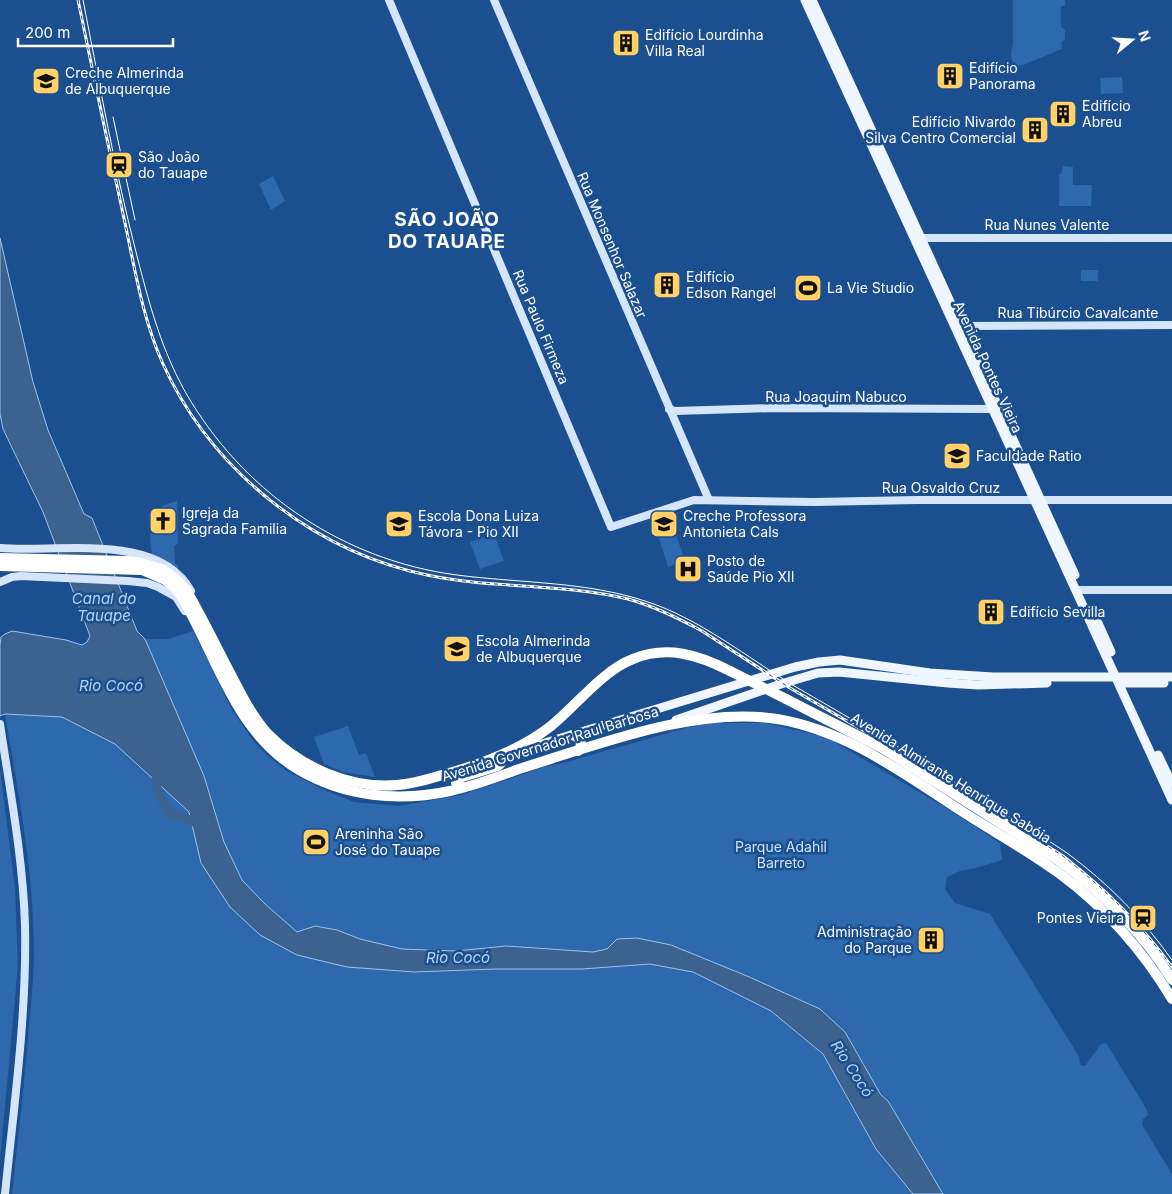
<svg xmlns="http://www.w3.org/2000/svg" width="1172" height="1194" viewBox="0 0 1172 1194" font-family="Inter,sans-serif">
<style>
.green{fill:#2e69ad}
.water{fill:#3c6290;stroke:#9cc4f0}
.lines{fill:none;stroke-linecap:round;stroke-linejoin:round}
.river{stroke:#3c6290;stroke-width:9}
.secondary{stroke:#d6e6fa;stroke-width:8}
.primary{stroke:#f0f6ff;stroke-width:9}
.highway{stroke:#fff;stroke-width:10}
.tram{stroke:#fff;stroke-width:1}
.rail-casing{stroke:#fff;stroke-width:3}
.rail{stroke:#1b4f8f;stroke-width:1;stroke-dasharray:4;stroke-linecap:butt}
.highway-bridge{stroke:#fff;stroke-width:10}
.labels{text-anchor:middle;stroke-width:5;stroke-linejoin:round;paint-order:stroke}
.poi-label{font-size:14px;fill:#fff;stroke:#1b4f8f;text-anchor:start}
.street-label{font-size:14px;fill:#fff;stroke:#1b4f8f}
.park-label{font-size:14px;fill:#cfe3fa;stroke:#1b4f8f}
.water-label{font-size:15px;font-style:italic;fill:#b5d3f5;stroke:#1b4f8f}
.district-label{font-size:19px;font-weight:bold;letter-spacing:1px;fill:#fff;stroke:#1b4f8f}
</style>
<rect width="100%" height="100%" fill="#1b4f8f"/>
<g class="green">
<polygon points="1013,0 1065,0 1065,6 1061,6 1061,27 1065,30 1065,39 1061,43 1062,49 1018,67 1012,61 1011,55 1013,43"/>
<polygon points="1122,77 1123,93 1101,94 1100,78"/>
<polygon points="1063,166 1073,167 1073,185 1092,185 1091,206 1059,206 1059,174 1061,174"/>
<polygon points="273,176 285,201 271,210 259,184"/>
<rect x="1081" y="270" width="17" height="11"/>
<polygon points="177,501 178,543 174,546 175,564 178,565 178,570 152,554 150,539 152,516 164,505"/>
<polygon points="675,532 685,561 668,567 659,538"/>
<polygon points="494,534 504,561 480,569 470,542"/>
<polygon points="193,631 232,710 254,742 269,757 287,771 322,789 354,802 399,806 461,795 544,767 563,763 703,723 765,723 826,737 948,809 1000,843 1002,860 976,868 960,871 947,877 945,889 955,903 990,914 1080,1058 1079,1060 1081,1065 1085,1066 1101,1044 1106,1043 1146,1108 1148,1115 1143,1119 1142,1125 1172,1174 1172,1194 943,1194 888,1101 881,1095 845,1032 820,1009 747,976 671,945 617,939 607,949 593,952 506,946 456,951 402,949 360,939 337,930 315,926 297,932 265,904 242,880 224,842 214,806 145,639 168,639"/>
<path d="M5,714L62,717L115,744L189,812L201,863L260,935L414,972L495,969H582L650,964L693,972L771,1011L823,1054L876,1149L913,1194H12C18,1137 25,1081 29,1024C31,1004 33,983 34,963C35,879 19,797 5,714Z"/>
<polygon points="348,726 359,755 366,753 375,777 343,772 324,764 314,737"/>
<polygon points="0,768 15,889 18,966 0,1160"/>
</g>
<polygon class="water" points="0,238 33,382 48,430 84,514 92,518 137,631 145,639 204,776 224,842 242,880 265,904 297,932 315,926 337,930 360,939 402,949 456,951 506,946 593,952 607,949 617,939 637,938 671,945 747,976 820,1009 845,1032 881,1095 888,1101 943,1194 913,1194 876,1149 823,1054 771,1011 693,972 650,964 582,969 495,969 414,972 347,967 297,955 260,935 230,907 201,863 189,812 115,744 62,717 5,714 0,716 0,645 1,637 5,634 12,631 66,640 82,645 87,642 90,636 43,512 3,429 0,414"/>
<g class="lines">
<polyline class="river" points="156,770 157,789 168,812 183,817 200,825"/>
<g class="secondary">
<polyline points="389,0 611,527 694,500 814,502 917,500 1172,500"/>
<polyline points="494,0 709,500"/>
<polyline points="921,238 1172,238"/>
<polyline points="957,326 1172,325"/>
<polyline points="669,409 675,411 775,408 992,409 996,411"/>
<path d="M0,548C57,553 158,531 191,591"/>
<polyline points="0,582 12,577 21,576 128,581 147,583 158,587 176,597 185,611"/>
<polyline points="1076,590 1172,590"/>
<path d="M0,724C10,791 23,858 25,925C27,1014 14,1105 5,1194"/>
</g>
<g class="primary">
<polyline points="805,0 1172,800"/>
<polyline points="812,0 1075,575"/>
<polyline points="1098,623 1111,652"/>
<polyline points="1120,683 1164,683"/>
<polyline points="676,720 781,684 818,673 839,672 948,683 978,685 1047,683"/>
<polyline points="512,753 795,667 819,662 840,660 930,673 993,677 1172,677"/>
<polyline points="1158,755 1172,784"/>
</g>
<g class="highway">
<path d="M0,558L129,561L142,563L164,570L175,578L187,591C201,616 213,640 226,665C238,688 250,714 267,733C300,767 350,789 397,785C417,784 437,776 456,771C490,761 523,748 551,726C577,705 602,671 633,659C667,645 699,655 730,671"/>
<path d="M0,566L142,570L165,580L176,589L183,599C217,658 236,733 299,770C345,797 399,802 450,791C474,786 497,777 519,769C597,745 695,706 777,719C851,731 912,780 974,819C1003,837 1033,854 1060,874C1105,907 1144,952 1172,999"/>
<path d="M786,699L882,748L1058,860C1101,892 1144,934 1172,980"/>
<path d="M572,735C580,737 584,743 578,751"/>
<polyline points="462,787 456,783 459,778 498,766 501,763 503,756"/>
</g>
<g class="tram">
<path d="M83,0C100,86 115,171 137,256C151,311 165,363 197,411C257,503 355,564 465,576C524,583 587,582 645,601C699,618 748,658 796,687C821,702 847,716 872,731C910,754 948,778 986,802C1013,819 1041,835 1067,853C1108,883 1143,919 1172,960"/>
<polyline points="113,117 135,220"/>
</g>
<defs>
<path id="rail" d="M78,0C93,74 109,149 125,223C135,270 143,320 163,364C212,471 313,551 427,575C493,589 562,583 628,599C654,606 678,618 702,631L790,688L885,743L1063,856C1107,891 1139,922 1172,967"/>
</defs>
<use href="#rail" class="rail-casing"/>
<use href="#rail" class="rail"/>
<polyline class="highway-bridge" points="730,671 786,699"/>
</g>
<defs>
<symbol id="building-square" viewBox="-11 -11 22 22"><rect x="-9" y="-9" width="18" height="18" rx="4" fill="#ffd166" stroke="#1b4f8f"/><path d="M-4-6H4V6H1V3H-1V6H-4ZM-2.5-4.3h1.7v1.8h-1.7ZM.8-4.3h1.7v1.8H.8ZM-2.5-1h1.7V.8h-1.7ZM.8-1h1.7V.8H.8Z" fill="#111"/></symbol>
<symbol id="school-square" viewBox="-11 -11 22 22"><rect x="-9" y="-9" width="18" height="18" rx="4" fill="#ffd166" stroke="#1b4f8f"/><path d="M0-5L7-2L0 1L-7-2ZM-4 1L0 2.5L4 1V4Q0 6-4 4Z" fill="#111"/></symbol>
<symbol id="station-square" viewBox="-11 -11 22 22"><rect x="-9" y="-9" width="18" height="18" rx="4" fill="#ffd166" stroke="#1b4f8f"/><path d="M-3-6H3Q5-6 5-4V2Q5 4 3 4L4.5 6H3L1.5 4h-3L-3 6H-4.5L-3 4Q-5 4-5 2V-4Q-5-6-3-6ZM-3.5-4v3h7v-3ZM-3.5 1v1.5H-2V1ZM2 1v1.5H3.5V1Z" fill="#111"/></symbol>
<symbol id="stadium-square" viewBox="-11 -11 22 22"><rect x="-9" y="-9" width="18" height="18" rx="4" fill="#ffd166" stroke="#1b4f8f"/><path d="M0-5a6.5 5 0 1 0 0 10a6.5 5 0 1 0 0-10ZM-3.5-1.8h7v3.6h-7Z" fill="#111"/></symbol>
<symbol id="university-square" viewBox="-11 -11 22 22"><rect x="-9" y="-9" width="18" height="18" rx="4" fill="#ffd166" stroke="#1b4f8f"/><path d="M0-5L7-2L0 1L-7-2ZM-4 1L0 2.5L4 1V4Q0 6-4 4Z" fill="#111"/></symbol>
<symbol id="church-square" viewBox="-11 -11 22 22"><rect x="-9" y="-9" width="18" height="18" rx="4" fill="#ffd166" stroke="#1b4f8f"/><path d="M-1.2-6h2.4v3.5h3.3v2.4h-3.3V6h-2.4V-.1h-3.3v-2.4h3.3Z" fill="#111"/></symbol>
<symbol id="hospital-square" viewBox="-11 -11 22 22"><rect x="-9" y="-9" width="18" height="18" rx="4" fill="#ffd166" stroke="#1b4f8f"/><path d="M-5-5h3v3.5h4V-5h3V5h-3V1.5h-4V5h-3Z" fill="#111"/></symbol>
</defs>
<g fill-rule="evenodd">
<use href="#building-square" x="610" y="27" width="32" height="32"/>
<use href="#building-square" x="934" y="60" width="32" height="32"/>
<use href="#school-square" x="30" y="65" width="32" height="32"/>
<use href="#building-square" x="1047" y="98" width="32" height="32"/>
<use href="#building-square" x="1019" y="114" width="32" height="32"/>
<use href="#station-square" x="103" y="149" width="32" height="32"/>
<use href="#building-square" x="651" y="269" width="32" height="32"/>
<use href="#stadium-square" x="792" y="272" width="32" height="32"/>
<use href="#university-square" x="941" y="440" width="32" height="32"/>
<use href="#church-square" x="147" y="505" width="32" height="32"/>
<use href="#school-square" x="383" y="508" width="32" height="32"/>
<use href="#school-square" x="648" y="508" width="32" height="32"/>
<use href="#hospital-square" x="672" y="553" width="32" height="32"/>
<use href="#building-square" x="975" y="596" width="32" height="32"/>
<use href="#school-square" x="441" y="633" width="32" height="32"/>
<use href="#stadium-square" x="300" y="826" width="32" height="32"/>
<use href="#station-square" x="1127" y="902" width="32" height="32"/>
<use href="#building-square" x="915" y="924" width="32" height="32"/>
</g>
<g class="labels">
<g class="poi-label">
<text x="645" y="40">Edifício Lourdinha<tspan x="645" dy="16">Villa Real</tspan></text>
<text x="969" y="73">Edifício<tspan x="969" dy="16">Panorama</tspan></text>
<text x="65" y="78">Creche Almerinda<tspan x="65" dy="16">de Albuquerque</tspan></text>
<text x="1082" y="111">Edifício<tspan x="1082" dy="16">Abreu</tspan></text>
<text x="1016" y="127" text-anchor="end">Edifício Nivardo<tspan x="1016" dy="16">Silva Centro Comercial</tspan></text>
<text x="138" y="162">São João<tspan x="138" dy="16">do Tauape</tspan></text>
<text x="686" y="282">Edifício<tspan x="686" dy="16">Edson Rangel</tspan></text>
<text x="827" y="293">La Vie Studio</text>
<text x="976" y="461">Faculdade Ratio</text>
<text x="182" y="518">Igreja da<tspan x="182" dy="16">Sagrada Familia</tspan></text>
<text x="418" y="521">Escola Dona Luiza<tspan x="418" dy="16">Távora - Pio XII</tspan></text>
<text x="683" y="521">Creche Professora<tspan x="683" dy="16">Antonieta Cals</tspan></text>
<text x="707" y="566">Posto de<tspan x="707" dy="16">Saúde Pio XII</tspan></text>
<text x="1010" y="617">Edifício Sevilla</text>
<text x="476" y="646">Escola Almerinda<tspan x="476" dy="16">de Albuquerque</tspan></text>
<text x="335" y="839">Areninha São<tspan x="335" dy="16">José do Tauape</tspan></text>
<text x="1124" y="923" text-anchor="end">Pontes Vieira</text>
<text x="912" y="937" text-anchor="end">Administração<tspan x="912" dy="16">do Parque</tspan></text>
</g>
<g class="street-label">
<text x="1047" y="230">Rua Nunes Valente</text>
<text transform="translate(612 245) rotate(67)" y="5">Rua Monsenhor Salazar</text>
<text x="1078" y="318">Rua Tibúrcio Cavalcante</text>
<text transform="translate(541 327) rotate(67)" y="5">Rua Paulo Firmeza</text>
<text transform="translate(988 367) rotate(65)" y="5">Avenida Pontes Vieira</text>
<text x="836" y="402">Rua Joaquim Nabuco</text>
<text x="941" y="493">Rua Osvaldo Cruz</text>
<text transform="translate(550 744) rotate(-17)" y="5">Avenida Governador Raul Barbosa</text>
<text transform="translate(951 778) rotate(32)" y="5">Avenida Almirante Henrique Sabóia</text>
</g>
<g class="park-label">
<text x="781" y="852">Parque Adahil<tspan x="781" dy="16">Barreto</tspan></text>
</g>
<g class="water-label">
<text x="104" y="604">Canal do<tspan x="104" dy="17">Tauape</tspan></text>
<text x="111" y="691">Rio Cocó</text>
<text x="458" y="963">Rio Cocó</text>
<text transform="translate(852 1069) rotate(57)" y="5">Rio Cocó</text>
</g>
<g class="district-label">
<text x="447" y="226">SÃO JOÃO<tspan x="447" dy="22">DO TAUAPE</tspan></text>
</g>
</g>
<g transform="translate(1132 40) rotate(72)" stroke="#1b4f8f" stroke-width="4" paint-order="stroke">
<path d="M0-4L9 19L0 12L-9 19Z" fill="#ffffff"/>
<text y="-8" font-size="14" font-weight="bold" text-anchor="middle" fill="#ffffff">N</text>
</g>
<path d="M18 38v8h155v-8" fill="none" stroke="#ffffff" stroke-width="2.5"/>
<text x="25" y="38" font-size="15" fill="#ffffff" stroke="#1b4f8f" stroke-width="4" paint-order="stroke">200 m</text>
</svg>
